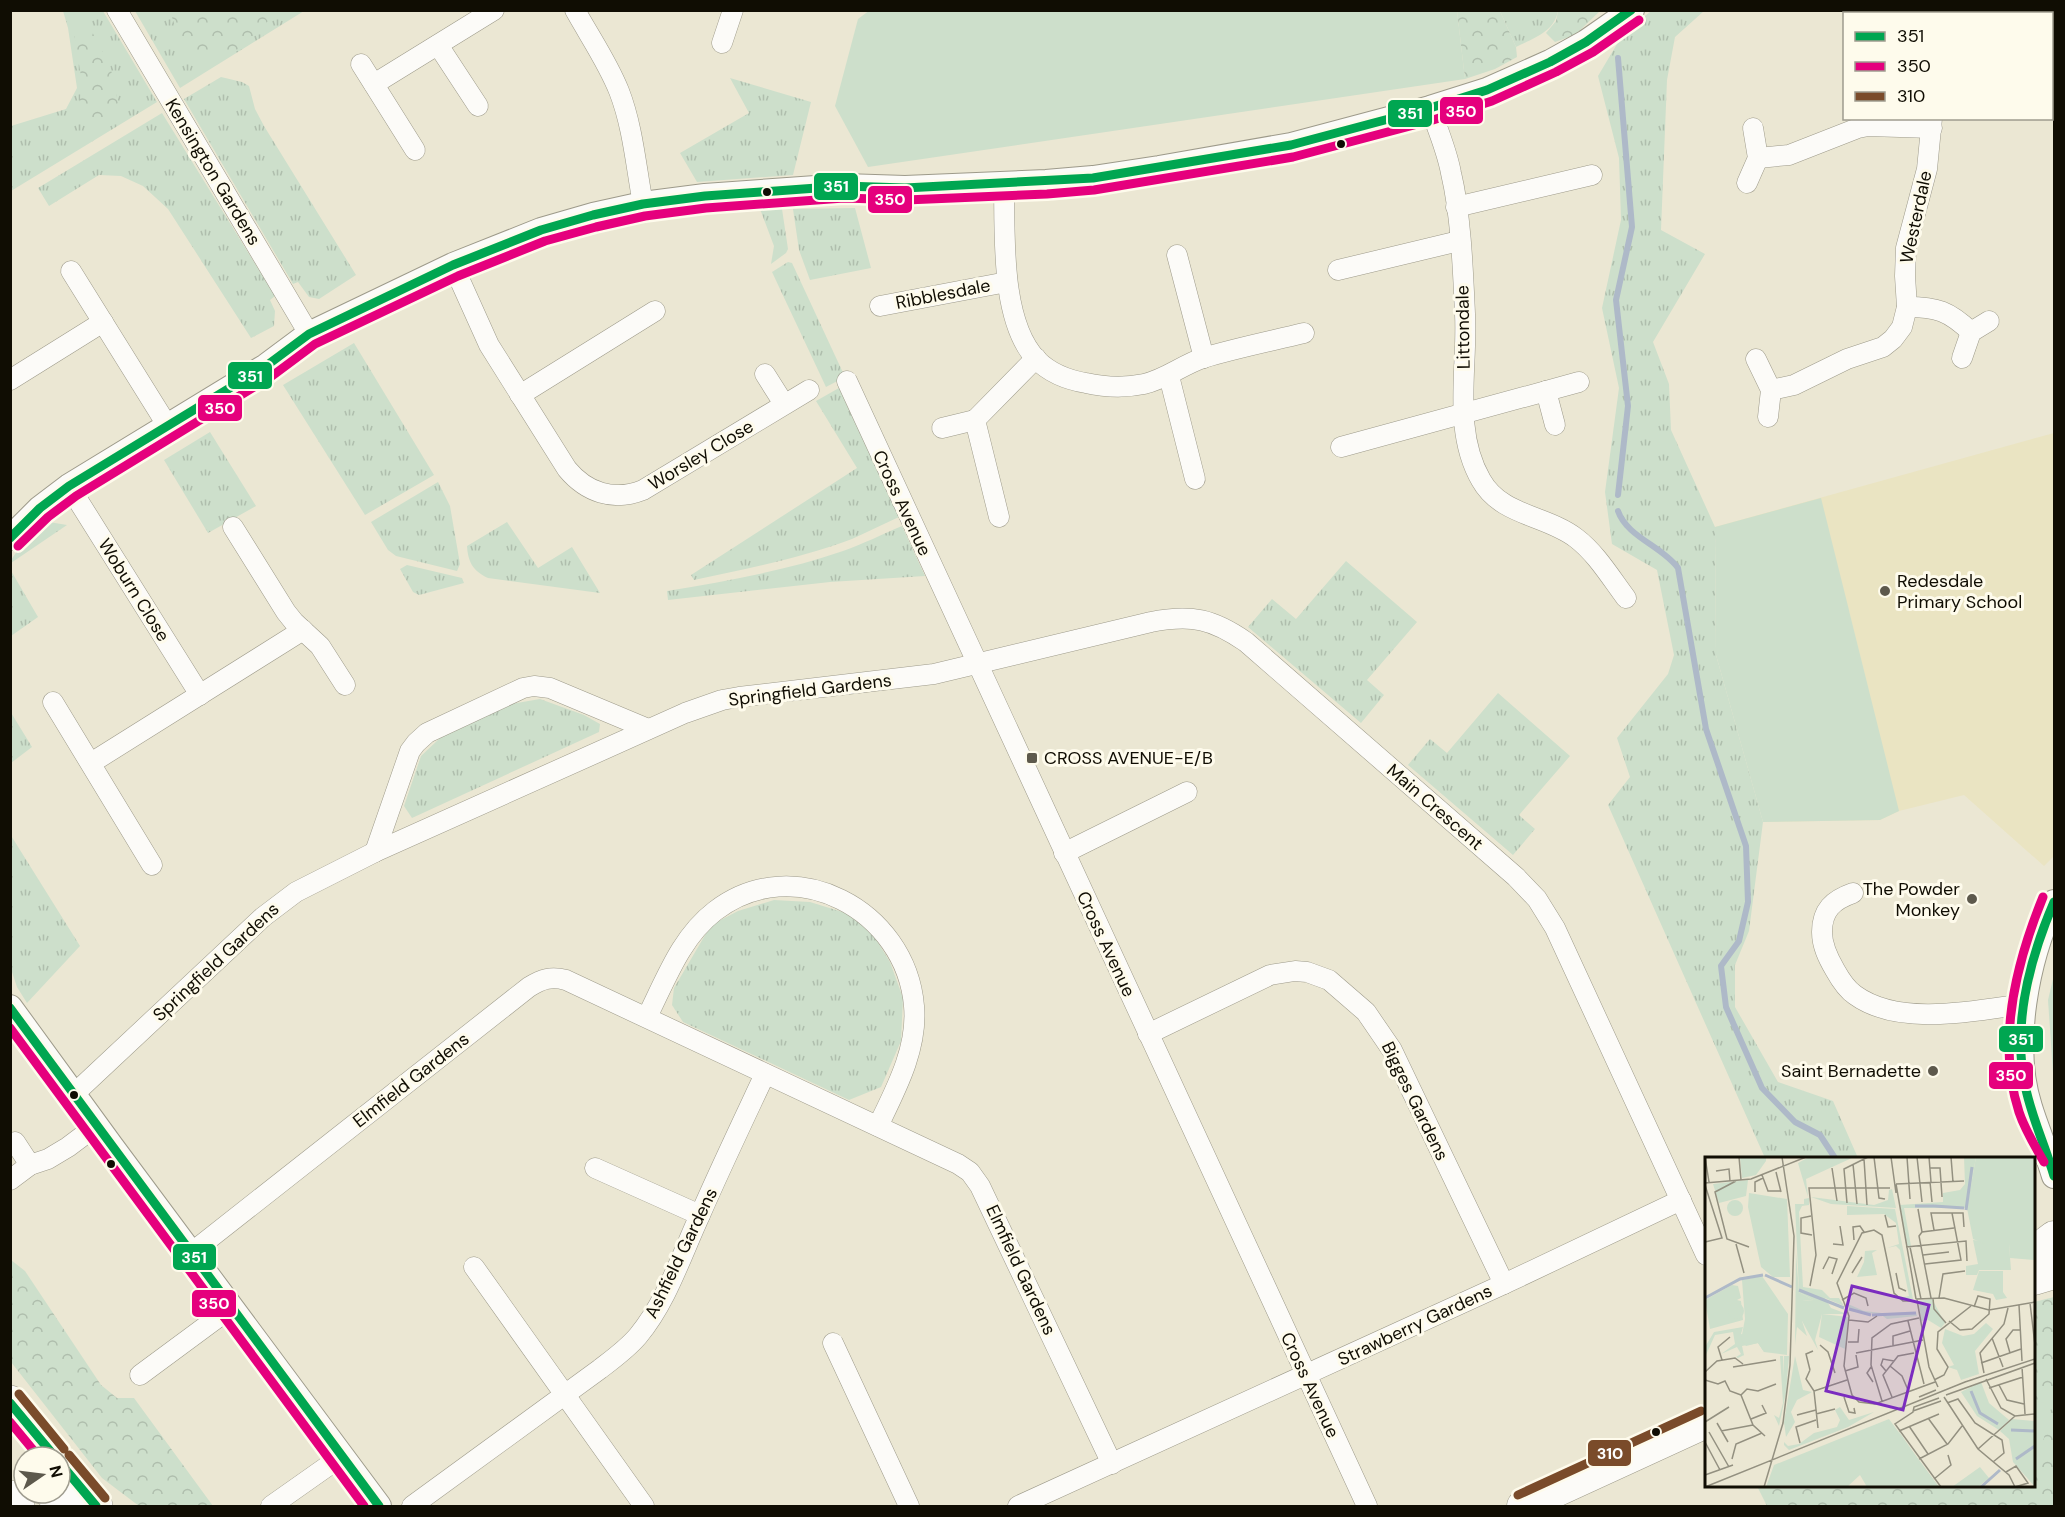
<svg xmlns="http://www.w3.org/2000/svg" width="2065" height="1517" viewBox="0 0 2065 1517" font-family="'DM Sans',sans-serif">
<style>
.built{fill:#eae4c2}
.grass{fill:url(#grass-tufts)}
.forest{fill:url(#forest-crowns)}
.garden{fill:#cddfcb}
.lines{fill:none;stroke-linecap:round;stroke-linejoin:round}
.stream{stroke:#aeb9c8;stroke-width:6}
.minor-casing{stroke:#9d9a8a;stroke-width:21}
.tertiary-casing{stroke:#9d9a8a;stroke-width:26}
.primary-casing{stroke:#9d9a8a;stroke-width:33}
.trunk-casing{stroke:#9d9a8a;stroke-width:34}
.minor{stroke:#fcfbf8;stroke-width:20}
.tertiary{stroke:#fcfbf8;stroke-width:24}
.primary{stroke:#fcfbf8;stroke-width:32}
.trunk{stroke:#fcfbf8;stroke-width:33}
.bus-1-casing{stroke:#fefbec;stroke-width:14}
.bus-2-casing{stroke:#fefbec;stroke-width:14}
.bus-3-casing{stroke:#fefbec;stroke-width:14}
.bus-1{stroke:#00a651;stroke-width:9}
.bus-2{stroke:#e5007d;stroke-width:9}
.bus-3{stroke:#7a4b2a;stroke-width:9}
.bus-dot{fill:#100d03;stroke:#fefbec;stroke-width:2}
.poi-dot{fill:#5d594c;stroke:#fefbec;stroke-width:2}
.labels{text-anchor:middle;stroke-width:6;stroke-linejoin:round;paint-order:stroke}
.street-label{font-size:18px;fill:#100d03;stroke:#fefbec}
.poi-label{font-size:18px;fill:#100d03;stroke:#fefbec;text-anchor:start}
.inset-river{fill:none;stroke:#aeb9c8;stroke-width:3}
.inset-road{fill:none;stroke:#939080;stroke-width:1.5}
.view{fill:#7b2cbf;fill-opacity:0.15;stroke:#7b2cbf;stroke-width:3}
.inset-edge{fill:none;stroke:#100d03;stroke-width:3}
.line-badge{stroke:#fefbec;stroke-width:2}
.badge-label{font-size:16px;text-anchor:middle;font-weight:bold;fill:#fff}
</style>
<defs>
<pattern id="grass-tufts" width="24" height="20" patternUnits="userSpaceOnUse" patternTransform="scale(1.5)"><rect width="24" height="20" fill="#cddfcb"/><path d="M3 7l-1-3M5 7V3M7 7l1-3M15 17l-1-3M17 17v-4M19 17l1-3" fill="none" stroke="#afbead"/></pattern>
<pattern id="forest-crowns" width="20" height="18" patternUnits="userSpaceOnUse" patternTransform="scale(1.5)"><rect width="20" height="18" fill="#cddfcb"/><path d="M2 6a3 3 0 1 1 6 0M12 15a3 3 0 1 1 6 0" fill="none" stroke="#afbead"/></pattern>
</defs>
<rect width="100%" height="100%" fill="#ebe7d3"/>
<polygon class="built" points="2054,433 2054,856 2044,866 1964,795 1899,811 1880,820 1763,822 1715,527"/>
<g class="grass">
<polygon points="63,11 103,11 157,102 11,191 11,126 66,109 77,88 68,28"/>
<polygon points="135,11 304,11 180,88"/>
<path d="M1500,11H1558C1554,32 1534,38 1516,47Z"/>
<polygon points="1651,11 1704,11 1675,37 1667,80 1661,230 1705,254 1653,342 1669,384 1671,430 1715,527 1716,655 1763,822 1749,931 1735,965 1735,1007 1778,1082 1833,1101 1858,1158 1765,1158 1608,805 1630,777 1617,738 1668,674 1674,655 1657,570 1612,544 1605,492 1619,388 1602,308 1621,220 1619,158 1598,76 1623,34"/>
<polygon points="221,77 242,82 249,86 255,109 264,126 356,275 319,299 309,297 298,282 293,284 184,99"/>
<polygon points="730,78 811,102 793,175 697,182 680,153 749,113"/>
<polygon points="162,113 275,296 270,300 275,311 274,326 251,338 168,209 143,186 121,176 99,175 49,206 38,188"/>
<polygon points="855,208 871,268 810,280 799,250 793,209"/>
<polygon points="760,209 782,209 788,249 786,253 771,264 774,246"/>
<polygon points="788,262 792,263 845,377 826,387 772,272"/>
<polygon points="354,343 434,475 365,515 283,385"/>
<path d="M839,388L899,517C883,524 868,532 852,539C801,558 747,569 694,580L691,575L857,468L816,401Z"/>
<polygon points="210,432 256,506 208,533 164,460"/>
<polygon points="438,482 450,506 460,564 457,571 396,556 388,550 371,522"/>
<polygon points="49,522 67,525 11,563 11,560 24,541"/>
<path d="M507,522L538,568L572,547L600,593L488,578C473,571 468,562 467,546Z"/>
<path d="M902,526L925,576L830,582L668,600L667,591C726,581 785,571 843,551C863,544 883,534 902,526Z"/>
<polygon points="1346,561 1417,622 1367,680 1384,695 1361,723 1248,627 1272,599 1296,619"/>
<polygon points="407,565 462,578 464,583 419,595 413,592 400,569"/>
<polygon points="10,569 38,617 11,636 10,636"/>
<polygon points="1498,693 1570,756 1519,815 1535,829 1513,855 1408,765 1430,739 1447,753"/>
<polygon points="540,699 584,715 600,724 599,732 412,818 404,806 421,756 440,738 511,704"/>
<polygon points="10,711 32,747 11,763 10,763"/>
<polygon points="10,834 80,946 27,1003 17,987 11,969"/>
<polygon points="774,900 810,902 849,914 874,936 890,962 903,998 901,1041 881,1087 849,1100 683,1022 672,1005 674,988 711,925 738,911"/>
<polygon points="2054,975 2054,1087 2048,1000"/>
</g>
<g class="forest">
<path d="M259,11L268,21C244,49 240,52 203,59L181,45L172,17Z"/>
<polygon points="1457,11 1500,11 1516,47 1517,57 1495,69 1465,79"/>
<polygon points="1558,11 1600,11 1575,35 1555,42 1546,33 1556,21"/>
<polygon points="91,30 110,65 118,103 98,122 78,116 82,82 74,34"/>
<polygon points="11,1260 25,1271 101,1385 117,1398 134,1398 213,1506 139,1506 102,1478 11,1362"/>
<polygon points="2054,1297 2054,1506 1767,1506 1757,1486 2034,1486 2034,1302"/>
</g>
<g class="garden">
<polygon points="870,10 1457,11 1465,79 868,167 835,106 858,19"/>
<polygon points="1821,498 1899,811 1880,820 1763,822 1716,655 1715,527"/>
<polygon points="2034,1400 2052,1405 2039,1458 2034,1456"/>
</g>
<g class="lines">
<g class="stream">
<polyline points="1618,495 1628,406 1616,300 1632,227 1618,58"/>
<path d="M1618,511C1627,537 1662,546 1678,568L1706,729L1746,846L1748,902L1739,941L1721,966L1726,1007L1762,1088L1795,1122L1820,1135L1835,1158"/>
</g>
<defs>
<g id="minor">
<polyline points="117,10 309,334"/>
<path d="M575,10C590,37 608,63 619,91C633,127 636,167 643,204"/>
<polyline points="1912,10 1915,14"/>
<polyline points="722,43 733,10"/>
<polyline points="438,45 478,106"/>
<polyline points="361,64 415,150"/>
<polyline points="374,84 494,10"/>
<path d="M1430,108C1438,130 1447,151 1451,173C1461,215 1463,270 1465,314C1468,368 1452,430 1481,480C1501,516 1546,515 1576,538C1596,553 1611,578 1626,598"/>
<polyline points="1758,158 1789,155 1858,128 1868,126 1932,128"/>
<polyline points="1747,183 1758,158 1753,128"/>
<path d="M1004,184C1005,234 1000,322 1037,360C1050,373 1068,380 1086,383C1104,387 1125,388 1144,384C1166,379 1182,365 1203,358C1236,348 1271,341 1304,333"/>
<polyline points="1456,207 1592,175"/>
<polyline points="1177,255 1204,358"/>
<path d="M453,265L489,345L567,469C586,492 613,502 643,490L809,390"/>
<polyline points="1338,270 1459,241"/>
<polyline points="71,271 167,425"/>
<polyline points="880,306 1007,282"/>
<path d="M1907,307C1937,307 1949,311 1971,332"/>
<polyline points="1962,358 1971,332 1989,321"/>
<polyline points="1756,359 1771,390 1768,417"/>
<polyline points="765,374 784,404"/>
<polyline points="1169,376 1195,479"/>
<polyline points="10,380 103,322"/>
<polyline points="847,381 1367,1506"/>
<polyline points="1771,390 1794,385 1847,359 1883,347 1893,339 1902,327 1907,307 1905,276 1906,248 1927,169 1932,118"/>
<polyline points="1546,391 1555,425"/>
<polyline points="520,395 655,311"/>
<polyline points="942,428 975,420"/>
<polyline points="1341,447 1579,382"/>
<polyline points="69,486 200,695"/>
<polyline points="999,517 975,420 1036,358"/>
<polyline points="233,527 286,612 294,622 320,646 345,685"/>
<polyline points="53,702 152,865"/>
<polyline points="91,763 303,630"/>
<polyline points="375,852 410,751 416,743 427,733 523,688 534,686 550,688 648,729"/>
<polyline points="1064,853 1187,792"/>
<path d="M1853,893C1833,900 1822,910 1822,932C1822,946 1828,958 1835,970C1840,979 1846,989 1855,995C1899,1027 1974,1011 2024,1004"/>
<path d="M647,1017C666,979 681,937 715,911C794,850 906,910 914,1006C918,1048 896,1089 878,1126"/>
<polyline points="1148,1034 1270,975 1295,971 1307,972 1329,980 1366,1012 1392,1050 1504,1284"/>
<path d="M73,1095L263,917L296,892L375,852L685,713L722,700L739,697L934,674L1151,622C1192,614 1213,619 1246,642L1516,877L1537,899L1555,928L1706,1255"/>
<polyline points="15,1142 30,1165"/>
<polyline points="595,1168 700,1215"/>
<polyline points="10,1180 30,1165 48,1159 68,1147 96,1126"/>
<path d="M191,1253L529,987C542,979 551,976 566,980L958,1164L970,1172L980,1186L1112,1464"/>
<polyline points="474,1267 644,1506"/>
<polyline points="833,1343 909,1506"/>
<polyline points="140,1375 232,1307"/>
<polyline points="271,1506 342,1456"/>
<path d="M412,1506L600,1369C613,1359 627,1349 638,1336C667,1301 681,1256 700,1215C721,1167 743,1121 765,1074"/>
<polyline points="1018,1506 1504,1284 1681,1200"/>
</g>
<g id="tertiary">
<polyline points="10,538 40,508 69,486 266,366 309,334 453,265 541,230 593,215 643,204 705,196 844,186 905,188 1046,182 1093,178 1159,168 1291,145 1430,108 1487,90 1550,62 1586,42 1632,10"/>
<path d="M2054,902C2027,959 2010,1045 2030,1107C2037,1130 2047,1152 2054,1176"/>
<polyline points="10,1007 112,1147 379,1506"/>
</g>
<g id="primary">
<polyline points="2034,1252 2054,1237"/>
<polyline points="2034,1279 2054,1273"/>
<polyline points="1523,1506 1706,1422"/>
</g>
<g id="trunk">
<polyline points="10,1402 55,1457"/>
<polyline points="60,1463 96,1506"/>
<polyline points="52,1493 62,1506"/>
<polyline points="10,1497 18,1506"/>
</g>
</defs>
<use href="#minor" class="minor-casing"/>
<use href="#tertiary" class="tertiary-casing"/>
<use href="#primary" class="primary-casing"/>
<use href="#trunk" class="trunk-casing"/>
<use href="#minor" class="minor"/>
<use href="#tertiary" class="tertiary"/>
<use href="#primary" class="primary"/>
<use href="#trunk" class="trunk"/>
<defs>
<g id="bus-1">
<polyline points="10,538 40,508 69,486 266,366 309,334 453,265 541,230 593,215 643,204 705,196 844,186 905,188 1093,178 1291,145 1430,108 1487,90 1550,62 1586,42 1631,10"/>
<path d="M2054,902C2030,958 2012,1024 2025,1085C2031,1116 2045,1145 2054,1176"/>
<polyline points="10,1008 379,1506"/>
<polyline points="10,1403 55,1457"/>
<polyline points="60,1463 96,1506"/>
</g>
<g id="bus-2">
<polyline points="18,546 48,517 76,496 272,376 315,344 458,276 545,241 596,227 645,216 706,208 844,198 906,200 1047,194 1094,190 1293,157 1433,120 1492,101 1556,72 1593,52 1639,20"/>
<path d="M2043,897C2016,963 1996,1042 2019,1112C2025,1130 2035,1146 2044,1162"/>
<polyline points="10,1028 364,1506"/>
<polyline points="10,1422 39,1457"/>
</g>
<g id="bus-3">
<polyline points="19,1394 64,1449"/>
<polyline points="69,1455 105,1498"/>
<polyline points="1518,1495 1701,1411"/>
</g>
</defs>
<use href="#bus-1" class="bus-1-casing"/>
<use href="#bus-2" class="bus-2-casing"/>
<use href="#bus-3" class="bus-3-casing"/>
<use href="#bus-1" class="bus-1"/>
<use href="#bus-2" class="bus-2"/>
<use href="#bus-3" class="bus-3"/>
</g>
<g class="bus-dot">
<circle cx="1341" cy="144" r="5"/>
<circle cx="767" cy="192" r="5"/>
<circle cx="74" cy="1095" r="5"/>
<circle cx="111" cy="1164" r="5"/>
<circle cx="1656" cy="1432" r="5"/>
</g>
<g class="poi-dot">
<circle cx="1885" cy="591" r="6"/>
<rect x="1026" y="752" width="12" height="12" rx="3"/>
<circle cx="1972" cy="899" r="6"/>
<circle cx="1933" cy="1071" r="6"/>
</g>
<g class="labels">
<g class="street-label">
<text transform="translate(213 172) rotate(59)" y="6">Kensington Gardens</text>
<text transform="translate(1916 217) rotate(-78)" y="6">Westerdale</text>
<text transform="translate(943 294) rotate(-11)" y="6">Ribblesdale</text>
<text transform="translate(1463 327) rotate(-91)" y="6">Littondale</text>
<text transform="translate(701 455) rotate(-31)" y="6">Worsley Close</text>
<text transform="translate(902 503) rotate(65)" y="6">Cross Avenue</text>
<text transform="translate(134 590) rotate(58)" y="6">Woburn Close</text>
<text transform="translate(810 690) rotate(-7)" y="6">Springfield Gardens</text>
<text transform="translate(1435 807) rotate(41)" y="6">Main Crescent</text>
<text transform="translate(1106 944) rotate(65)" y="6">Cross Avenue</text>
<text transform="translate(216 962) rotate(-43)" y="6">Springfield Gardens</text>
<text transform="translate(411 1080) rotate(-38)" y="6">Elmfield Gardens</text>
<text transform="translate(1415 1101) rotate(64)" y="6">Bigges Gardens</text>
<text transform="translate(681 1253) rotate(-64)" y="6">Ashfield Gardens</text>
<text transform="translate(1021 1270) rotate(65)" y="6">Elmfield Gardens</text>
<text transform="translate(1415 1325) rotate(-25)" y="6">Strawberry Gardens</text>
<text transform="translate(1310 1385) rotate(65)" y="6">Cross Avenue</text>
</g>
<g class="poi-label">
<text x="1897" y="587">Redesdale<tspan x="1897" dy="21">Primary School</tspan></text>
<text x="1044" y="764">CROSS AVENUE-E/B</text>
<text x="1960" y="895" text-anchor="end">The Powder<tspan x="1960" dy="21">Monkey</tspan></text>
<text x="1921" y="1077" text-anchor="end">Saint Bernadette</text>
</g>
</g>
<g transform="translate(1705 1157)">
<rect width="330" height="330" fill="#ebe7d3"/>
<path d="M104,0H149L101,22L103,40L93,6ZM259,0H271L262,51H199L206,89H202L195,48L238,45V36L255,33L260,27ZM187,32L191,51L126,47L106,40L169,48L183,43L184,33ZM104,41V48L97,49L94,55L98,130L117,133L125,141H134L139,149L120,141L126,151L142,157H117L110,183L113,193L97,164V144L108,143L94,135L90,47H99V42ZM142,49L190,52L208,142L195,141L204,139L195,93L191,89L182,91L194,87L191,66L179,57L142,58ZM268,83L304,87L306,113H274L272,118H261V109L273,107ZM143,147L159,154L194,158L211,155L212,159L182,162L175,157L145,154ZM135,250L144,263L169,255L143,270L84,293L79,288V285L83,289L94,287L109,276L132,270L135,263L130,253ZM184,262L234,330H162L155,318L142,330H61L69,308Z" fill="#cddfcb"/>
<path d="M35,0H61V4L51,18L37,21ZM271,0H330V103L305,101L304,87H280L268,82L262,51ZM172,93L167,96L172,118L152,120L159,105L160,94ZM91,96L94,135L108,143L97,144V164L102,179L92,170L90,188ZM274,114H298V135L302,141L291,143L288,137L268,133ZM27,128L33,129L36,141L32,143L36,144L38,163L5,172L0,143ZM227,142L240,166L236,171L223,163L216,164L214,144ZM281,166L288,172L270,194L274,217L256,223L252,213L243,210L249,208L237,186L240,172L258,179L269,177ZM38,170L36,177L55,181L59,195L53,186L37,189L41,207L39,198L33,201L31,200L36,197L32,190L16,197L30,187L28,175L10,178L0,200V190L9,175ZM75,199H78V219L79,199H84L81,236L74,269L69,258L74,261L78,246ZM90,199L98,233L107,235L92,243L86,255L90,265L81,280L79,265ZM276,225L284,246L304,263L294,273L272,259L256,235ZM307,262L330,264V330L308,305L304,282L295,274ZM193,273L212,301L234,330H227L219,322L211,302L209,308Z" fill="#cddfcb"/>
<path d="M43,23L41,39L14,46L8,27ZM44,36L82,42L85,120H68L56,110L43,50ZM22 51a8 8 0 1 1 16 0a8 8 0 1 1-16 0ZM57,119L83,157L82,198L59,195L53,186L41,189L36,183L40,162L37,123ZM23 154a8 8 0 1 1 16 0a8 8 0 1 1-16 0ZM117,157L143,160L140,192L114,180ZM275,310L284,321L273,330H247Z" fill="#cddfcb"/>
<path class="inset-river" d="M210,49H229M229,49L259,51M261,53L267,10M60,118L87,130M94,133L139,151M0,141L35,122L58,118M144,152L166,158M167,158L211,156M266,234L275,256L293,267M306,273L330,274M311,302L330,289M276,330L295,313"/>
<path class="inset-road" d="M0,0L4,25M34,0L36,23M169,0L174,41L180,42M186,0L191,36M202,0L205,42M212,0L217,45M224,0L226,25M246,0L248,25M159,2L162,48M148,7L152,47M127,11L132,44M225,11H235L237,40M11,14L24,12L25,24M71,15L76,35M57,18L63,34H75M31,24L10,35L22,82L44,90M225,25L227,45M0,26L46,22L101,0M191,27L259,24M191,27L211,142M0,28L17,81L0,85M50,35V25L58,21M142,46L139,12L163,0M213,52L217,75M180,58L183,70L191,69M106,59L96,61V76L107,78M229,73L226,56H258L259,70M149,83L148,70L155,69L159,75M31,87L39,116M128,87L138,88L135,69M201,90L261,84L262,104M205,90L216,142M218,98L244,95M220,107L256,103L247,56M118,112L124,100L132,102L127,117M147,116L157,100M191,116L194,131L201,134M105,129L111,98L104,31H185M226,141L214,79L217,75L249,71M228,141L229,152L241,166M234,141L238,117L260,114M211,142L239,141L284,153L330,145M137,143L149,136L161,141L163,149M212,143L224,210L233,230M209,144H198L189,136L177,78L169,73L157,76L132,126L144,159L139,209L147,238L154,245L170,247L230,225M325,146L330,188M314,148L317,204M144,163L163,165L172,159M203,164L219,227M244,164L255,173L267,172L284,157L285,142L273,139L269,150M287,181L298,210M143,185H153L154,172M115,188L123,195L130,216M188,189V179L205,174M151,196L218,183M305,196L301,182L308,173H315M17,203L13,190L25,180M276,206L316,192M185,209L197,219L203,233M28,210L71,203M166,210L162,216L168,225M317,210L320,257M105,213L101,222L109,234M105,213L101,197L108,194M140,214L153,210L151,198M181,214L176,208L178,202L189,204M0,215L12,204L30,201L38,207M279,216L275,196L299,167L303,151M281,222L296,251L310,259L330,257M0,223L13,227L20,224L25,234L36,238M229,223L239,218L243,210L232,192L233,175L266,149M294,228L302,243L319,247M284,231L318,220M36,238L48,268L60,279M36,238L42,232L53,234L71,227M241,238L330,206M139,240L144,255L150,256L149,251M187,240L178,218L193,199L209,196M214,240L231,233M239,240L273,292L304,318L310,330M234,241L209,250L208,255L190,267L236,330M177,244L166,208L167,181L186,167L214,161M242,246L253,242L270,266L297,283L299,296L288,305M208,254L236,244M111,257L130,252M92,258L111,253M223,261L242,287M46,262L61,256L57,248M0,265L24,250M12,266L23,285M204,269L223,297M113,271L109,234L142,223M16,274L48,268M194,274L234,257M4,275L24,310M0,285L15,313M95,286L91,270L111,263M273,292L310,259M27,302L31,287L57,276M214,302L243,287L257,269M301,315L311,309L323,326L310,330M0,318L28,308M229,322L246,308L243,298M0,330L260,225L330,202M59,330L78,266L85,208L89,79L77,0"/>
<path class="view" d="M147,129L224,148L198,253L121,234Z"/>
<rect width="330" height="330" class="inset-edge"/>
</g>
<g class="line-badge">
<rect x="1439" y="96" width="45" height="29" rx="6" fill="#e5007d"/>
<rect x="1387" y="99" width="46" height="29" rx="6" fill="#00a651"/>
<rect x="813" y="172" width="46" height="29" rx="6" fill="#00a651"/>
<rect x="867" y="185" width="46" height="29" rx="6" fill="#e5007d"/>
<rect x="227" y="361" width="46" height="29" rx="6" fill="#00a651"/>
<rect x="197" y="394" width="46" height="28" rx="6" fill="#e5007d"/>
<rect x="1998" y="1025" width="46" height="28" rx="6" fill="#00a651"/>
<rect x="1988" y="1061" width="46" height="29" rx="6" fill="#e5007d"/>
<rect x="172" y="1243" width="45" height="28" rx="6" fill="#00a651"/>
<rect x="191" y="1289" width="46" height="29" rx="6" fill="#e5007d"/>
<rect x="1587" y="1439" width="45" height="28" rx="6" fill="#7a4b2a"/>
</g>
<g class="badge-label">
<text x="1461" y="117">350</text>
<text x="1410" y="119">351</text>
<text x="836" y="192">351</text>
<text x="890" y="205">350</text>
<text x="250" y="382">351</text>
<text x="220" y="414">350</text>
<text x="2021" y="1045">351</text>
<text x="2011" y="1081">350</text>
<text x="194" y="1263">351</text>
<text x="214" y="1309">350</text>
<text x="1610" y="1459">310</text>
</g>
<rect width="2065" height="1517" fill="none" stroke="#100d03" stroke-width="24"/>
<rect x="1843" y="12" width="210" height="108" fill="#fefbec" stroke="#9f9c8f" stroke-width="1.5"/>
<rect x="1855" y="32" width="30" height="9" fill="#00a651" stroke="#9f9c8f" stroke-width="1.5"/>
<text x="1897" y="42" font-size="18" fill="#100d03">351</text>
<rect x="1855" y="62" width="30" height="9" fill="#e5007d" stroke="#9f9c8f" stroke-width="1.5"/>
<text x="1897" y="72" font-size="18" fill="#100d03">350</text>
<rect x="1855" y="92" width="30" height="9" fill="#7a4b2a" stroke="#9f9c8f" stroke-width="1.5"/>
<text x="1897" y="102" font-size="18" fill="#100d03">310</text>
<g transform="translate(42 1475) rotate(76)"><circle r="28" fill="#fefbec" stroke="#9f9c8f" stroke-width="1.5"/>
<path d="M0-4.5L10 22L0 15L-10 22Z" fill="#5d594c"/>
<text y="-9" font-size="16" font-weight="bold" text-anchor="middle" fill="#100d03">N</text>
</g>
</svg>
